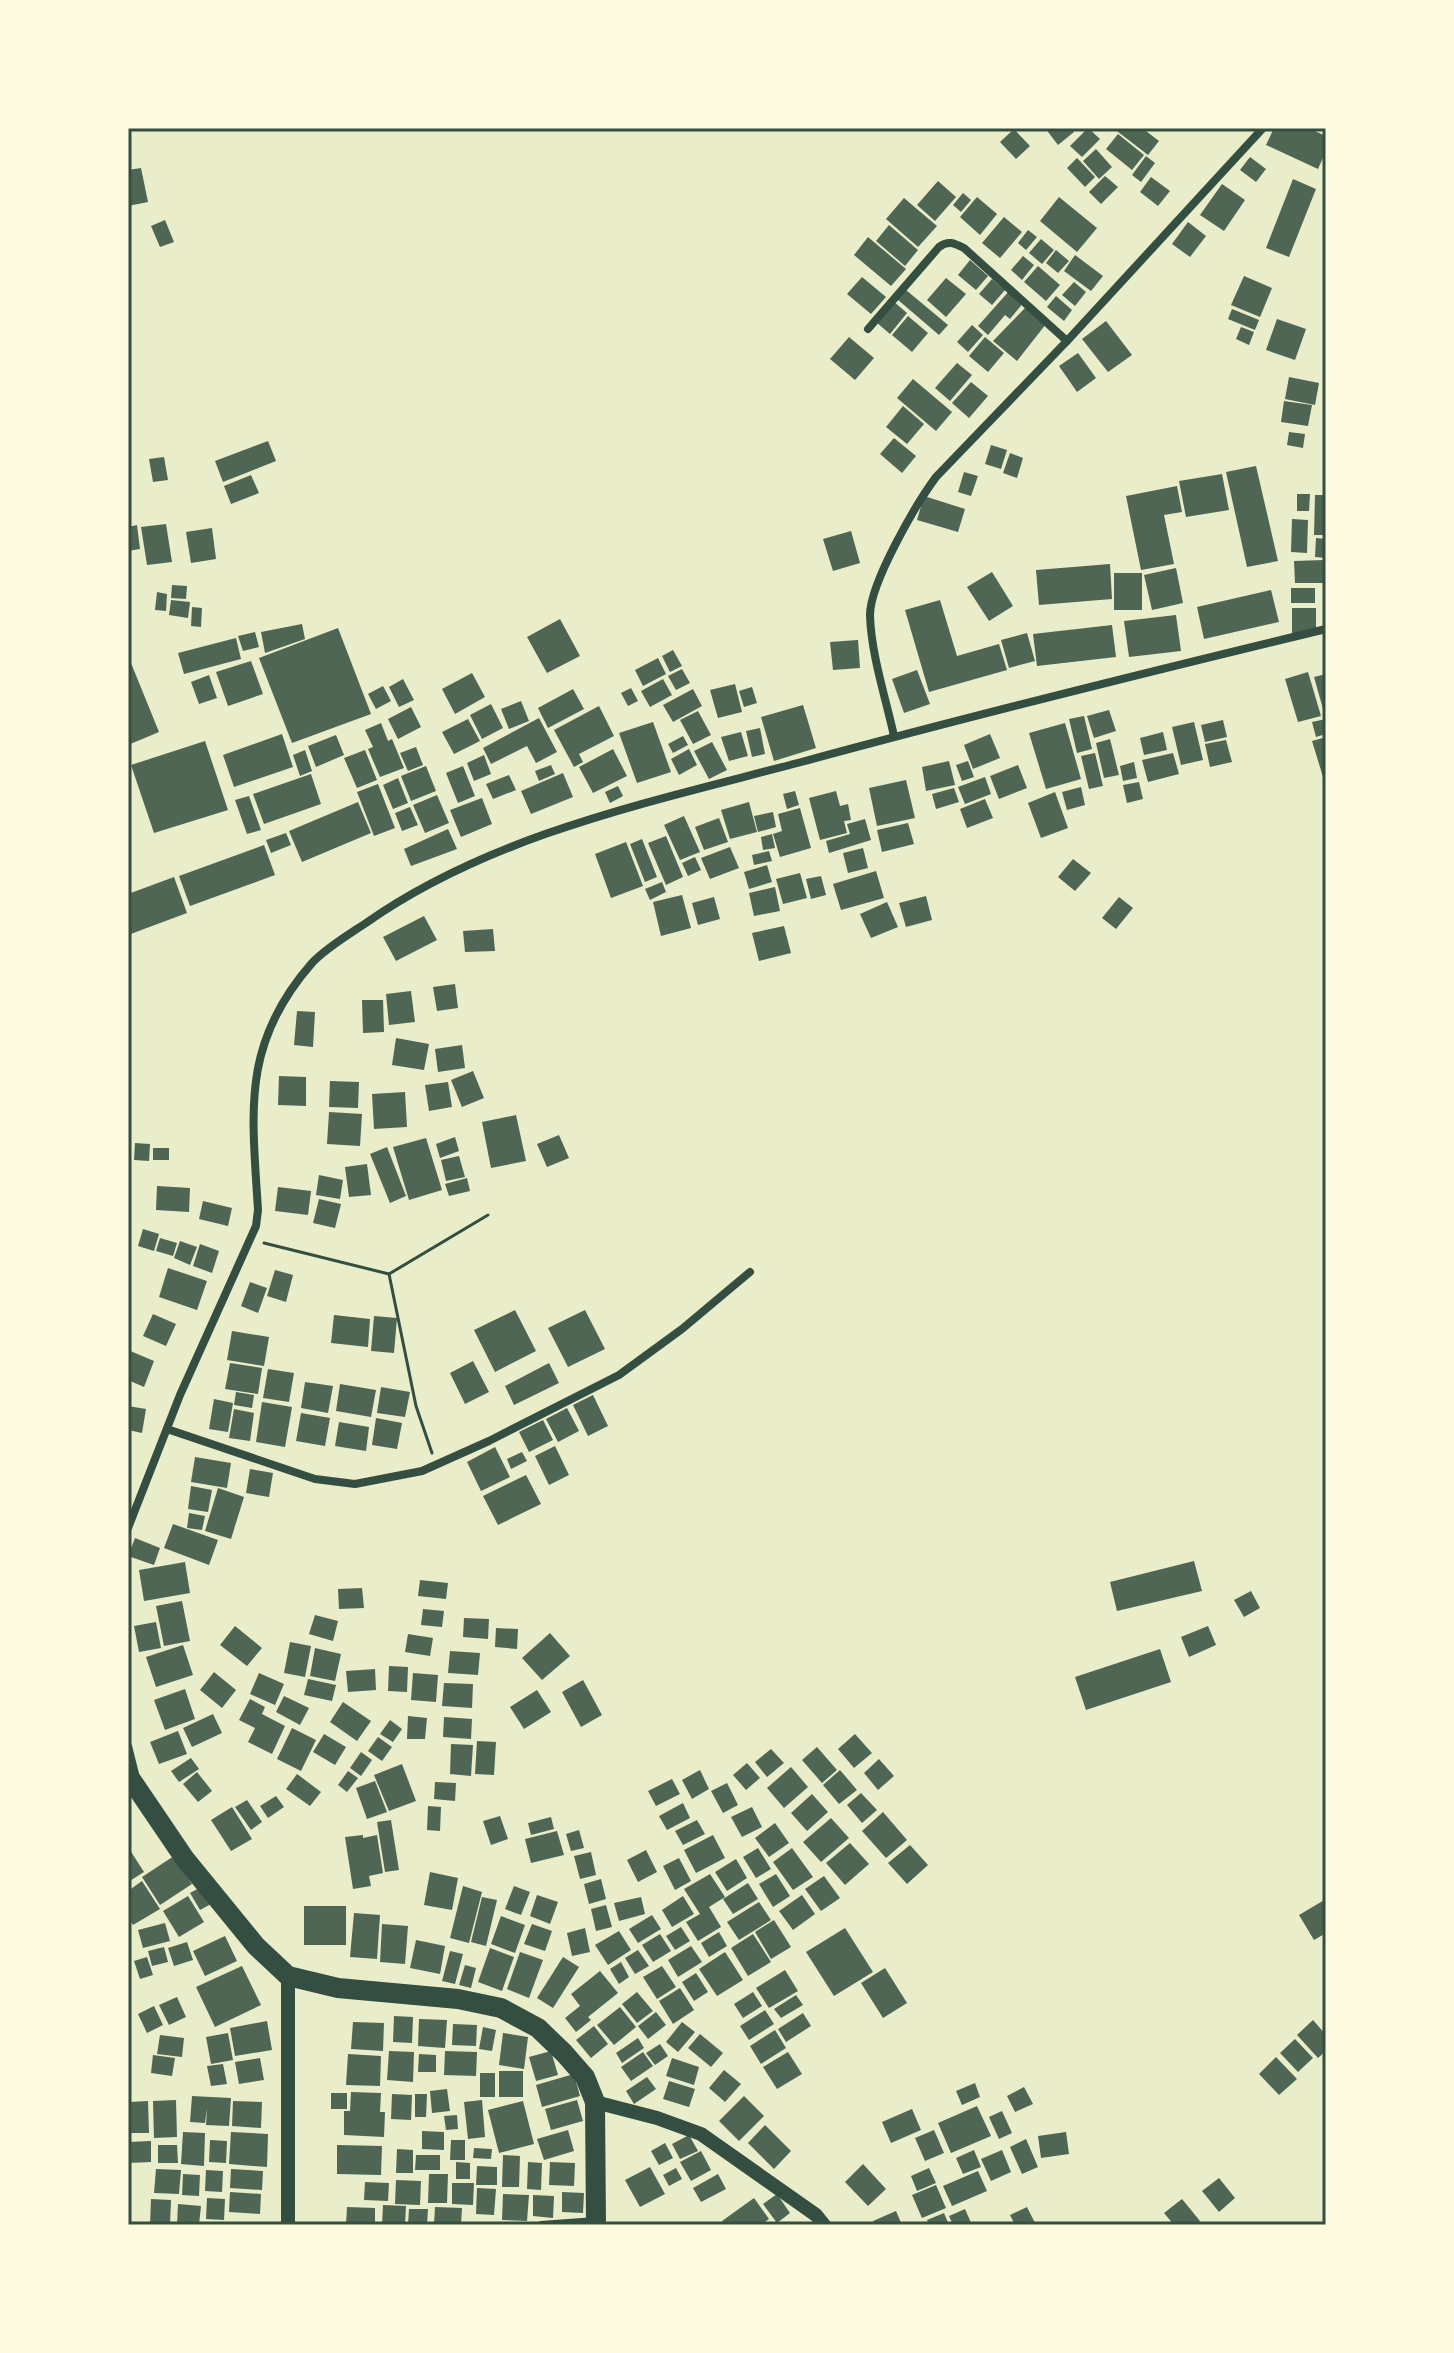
<svg xmlns="http://www.w3.org/2000/svg" width="1454" height="2353" viewBox="0 0 1454 2353" font-family="Barlow,sans-serif">
<style>
.building{fill:#4f6655}
.lines{fill:none;stroke-linecap:round;stroke-linejoin:round}
.path{stroke:#344e41;stroke-width:3}
.minor{stroke:#344e41;stroke-width:8}
.tertiary{stroke:#344e41;stroke-width:14}
.trunk{stroke:#344e41;stroke-width:20}
.neatline{fill:none;stroke:#344e41;stroke-width:3}
</style>
<rect width="100%" height="100%" fill="#e9edc9"/>
<g class="building">
<polygon points="1045,128 1071,128 1074,132 1058,145"/>
<polygon points="1088,128 1100,139 1082,157 1070,146"/>
<polygon points="1113,128 1142,128 1159,141 1148,155"/>
<polygon points="1274,128 1308,128 1326,136 1326,151 1318,169 1266,145"/>
<polygon points="1014,129 1030,146 1016,159 1000,142"/>
<polygon points="1118,134 1144,155 1132,170 1106,149"/>
<polygon points="1096,149 1112,167 1099,179 1083,161"/>
<polygon points="1146,156 1155,163 1141,182 1132,175"/>
<polygon points="1250,157 1266,169 1256,182 1240,170"/>
<polygon points="1077,158 1095,177 1085,187 1067,168"/>
<polygon points="141,168 148,202 128,206 128,170"/>
<polygon points="1105,176 1118,187 1101,204 1089,192"/>
<polygon points="1151,177 1170,191 1158,206 1140,192"/>
<polygon points="1293,179 1316,189 1289,257 1266,248"/>
<polygon points="938,181 956,197 935,221 917,205"/>
<polygon points="1222,184 1245,200 1224,231 1200,215"/>
<polygon points="963,193 971,200 961,212 953,205"/>
<polygon points="977,197 997,214 980,235 960,217"/>
<polygon points="1059,197 1097,228 1077,252 1040,221"/>
<polygon points="904,198 937,226 918,247 886,219"/>
<polygon points="1004,217 1022,232 1000,258 982,243"/>
<polygon points="165,220 174,242 160,247 151,226"/>
<polygon points="1188,222 1206,236 1190,257 1172,244"/>
<polygon points="889,225 918,250 905,266 876,241"/>
<polygon points="1028,230 1037,237 1026,250 1018,243"/>
<polygon points="868,237 906,269 891,286 854,255"/>
<polygon points="1041,239 1054,250 1042,264 1029,253"/>
<polygon points="1056,250 1069,261 1058,273 1046,263"/>
<polygon points="1075,255 1103,276 1091,291 1064,271"/>
<polygon points="1023,256 1034,265 1022,280 1011,270"/>
<polygon points="970,260 988,276 976,290 958,275"/>
<polygon points="1038,266 1060,285 1046,301 1024,282"/>
<polygon points="1244,276 1272,288 1260,317 1231,305"/>
<polygon points="862,277 886,297 871,314 847,294"/>
<polygon points="946,278 966,294 946,317 927,300"/>
<polygon points="992,279 1005,290 992,305 979,294"/>
<polygon points="1074,282 1086,292 1075,306 1062,295"/>
<polygon points="906,290 948,325 939,335 897,299"/>
<polygon points="1010,290 1024,302 1010,319 1005,315 988,335 978,326"/>
<polygon points="1056,296 1072,310 1064,321 1047,307"/>
<polygon points="893,301 907,313 890,334 876,322"/>
<polygon points="1026,307 1046,324 1017,361 993,341"/>
<polygon points="1232,309 1259,320 1255,330 1228,319"/>
<polygon points="908,316 928,333 912,352 892,335"/>
<polygon points="1277,319 1306,329 1295,360 1266,350"/>
<polygon points="1106,321 1132,355 1108,372 1082,339"/>
<polygon points="972,325 983,335 968,352 957,342"/>
<polygon points="1241,327 1254,332 1249,345 1236,339"/>
<polygon points="849,337 874,358 855,380 830,359"/>
<polygon points="985,337 1004,353 988,372 969,356"/>
<polygon points="1078,353 1096,378 1077,392 1059,366"/>
<polygon points="957,363 972,375 950,401 935,388"/>
<polygon points="1289,377 1319,383 1315,405 1285,399"/>
<polygon points="913,379 952,412 936,431 897,398"/>
<polygon points="971,382 988,396 969,418 952,403"/>
<polygon points="1284,401 1312,405 1308,426 1281,422"/>
<polygon points="903,406 924,424 907,444 886,427"/>
<polygon points="1289,432 1305,434 1303,448 1287,445"/>
<polygon points="894,438 916,456 902,473 880,454"/>
<polygon points="268,441 276,461 223,482 215,461"/>
<polygon points="991,445 1007,450 1001,469 985,464"/>
<polygon points="1010,453 1023,458 1017,478 1003,473"/>
<polygon points="164,457 168,480 153,482 149,459"/>
<polygon points="1256,466 1278,561 1247,567 1226,472"/>
<polygon points="964,472 978,476 971,496 958,492"/>
<polygon points="1222,474 1229,510 1186,517 1179,481"/>
<polygon points="251,475 259,493 231,504 224,486"/>
<polygon points="1177,486 1182,512 1164,515 1174,564 1141,570 1126,496"/>
<polygon points="1297,494 1310,494 1309,511 1297,511"/>
<polygon points="1315,495 1326,495 1326,535 1314,535"/>
<polygon points="924,496 965,509 958,532 917,520"/>
<polygon points="1292,519 1308,520 1307,553 1291,552"/>
<polygon points="166,524 172,562 147,565 141,527"/>
<polygon points="137,525 140,549 128,551 128,527"/>
<polygon points="212,528 216,559 191,563 186,532"/>
<polygon points="851,531 860,563 833,571 823,539"/>
<polygon points="1316,538 1326,539 1326,558 1315,557"/>
<polygon points="1324,560 1324,583 1295,583 1294,561"/>
<polygon points="1110,564 1112,599 1039,605 1036,570"/>
<polygon points="1176,568 1183,603 1152,610 1144,575"/>
<polygon points="992,572 1013,606 989,621 967,587"/>
<rect x="1114" y="573" width="28" height="37"/>
<polygon points="172,585 187,586 186,599 171,598"/>
<rect x="1291" y="588" width="24" height="15"/>
<polygon points="1271,590 1279,622 1204,639 1197,607"/>
<polygon points="157,592 167,594 166,611 155,610"/>
<polygon points="171,600 190,602 188,618 169,615"/>
<polygon points="940,600 957,656 999,644 1007,670 929,692 905,610"/>
<polygon points="192,607 202,608 201,627 191,626"/>
<rect x="1292" y="608" width="24" height="25"/>
<polygon points="1176,615 1181,651 1129,657 1124,621"/>
<polygon points="560,619 580,656 547,673 527,637"/>
<polygon points="302,624 305,639 265,653 261,632"/>
<polygon points="1112,625 1116,657 1037,666 1033,634"/>
<polygon points="338,628 371,714 292,743 259,658"/>
<polygon points="255,632 259,647 243,651 238,636"/>
<polygon points="1027,633 1035,661 1009,668 1001,640"/>
<polygon points="236,638 241,659 184,674 178,653"/>
<polygon points="858,640 860,668 833,670 830,642"/>
<polygon points="673,650 682,666 670,672 662,656"/>
<polygon points="658,658 666,674 643,686 635,670"/>
<polygon points="251,661 263,694 228,706 216,672"/>
<polygon points="131,663 159,732 128,745 128,664"/>
<polygon points="682,669 690,683 676,690 668,676"/>
<polygon points="917,670 930,704 904,713 892,679"/>
<polygon points="1308,672 1321,716 1298,722 1285,679"/>
<polygon points="472,673 485,697 455,714 442,689"/>
<polygon points="1326,674 1326,716 1325,716 1314,677"/>
<polygon points="209,675 217,698 199,704 191,682"/>
<polygon points="403,679 414,700 399,707 389,687"/>
<polygon points="663,679 672,695 650,707 641,691"/>
<polygon points="735,684 742,712 718,718 710,690"/>
<polygon points="383,686 391,701 376,709 368,694"/>
<polygon points="752,687 757,703 744,707 739,691"/>
<polygon points="631,688 638,701 628,706 621,693"/>
<polygon points="573,689 584,709 548,728 538,708"/>
<polygon points="693,689 702,706 673,722 663,705"/>
<polygon points="521,701 529,721 509,729 501,709"/>
<polygon points="491,704 503,728 482,739 470,715"/>
<polygon points="803,705 816,748 774,761 761,717"/>
<polygon points="599,706 614,736 579,754 583,762 574,767 554,730"/>
<polygon points="411,707 421,727 398,739 388,719"/>
<polygon points="1109,710 1116,731 1094,738 1087,716"/>
<polygon points="698,711 711,735 693,744 680,720"/>
<polygon points="1084,716 1092,749 1077,753 1069,719"/>
<polygon points="539,718 557,752 536,763 527,746 491,764 483,748"/>
<polygon points="468,719 480,741 454,754 442,732"/>
<polygon points="1326,719 1326,734 1316,737 1312,722"/>
<polygon points="1223,720 1227,737 1205,742 1201,725"/>
<polygon points="653,722 671,772 637,783 619,733"/>
<polygon points="1194,722 1203,760 1181,765 1172,727"/>
<polygon points="381,723 388,741 392,739 404,768 380,777 368,749 373,747 365,730"/>
<polygon points="1065,723 1081,779 1046,789 1029,733"/>
<polygon points="760,728 765,754 752,757 746,731"/>
<polygon points="741,732 748,756 729,761 721,737"/>
<polygon points="1163,732 1167,750 1144,755 1140,738"/>
<polygon points="282,734 293,767 234,787 223,755"/>
<polygon points="990,734 1000,758 973,769 964,745"/>
<polygon points="336,735 344,755 316,767 308,746"/>
<polygon points="683,736 688,745 673,753 668,744"/>
<polygon points="1326,737 1326,776 1323,777 1312,741"/>
<polygon points="1110,739 1119,775 1104,778 1096,743"/>
<polygon points="1226,740 1232,762 1210,767 1205,744"/>
<polygon points="205,741 228,810 154,833 131,765"/>
<polygon points="712,742 727,770 709,779 694,751"/>
<polygon points="416,747 423,765 408,771 400,753"/>
<polygon points="613,749 627,776 593,793 579,767"/>
<polygon points="689,749 697,765 679,775 671,759"/>
<polygon points="305,750 312,771 300,776 293,755"/>
<polygon points="365,750 377,780 357,788 344,758"/>
<polygon points="1095,753 1103,786 1089,789 1081,756"/>
<polygon points="1173,753 1179,774 1148,782 1142,760"/>
<polygon points="484,755 491,774 474,781 467,763"/>
<polygon points="949,761 955,785 926,791 922,767"/>
<polygon points="968,761 974,777 962,781 956,765"/>
<polygon points="1134,762 1137,778 1123,781 1120,766"/>
<polygon points="551,765 555,774 539,781 535,771"/>
<polygon points="1018,765 1027,788 999,799 990,776"/>
<polygon points="426,766 436,791 411,801 401,776"/>
<polygon points="463,766 475,796 458,803 446,773"/>
<polygon points="563,773 573,797 531,814 521,791"/>
<polygon points="311,774 321,804 264,824 253,794"/>
<polygon points="509,775 516,790 493,799 486,784"/>
<polygon points="985,777 991,794 965,804 958,787"/>
<polygon points="398,778 408,803 393,809 383,785"/>
<polygon points="906,780 915,818 877,826 869,788"/>
<polygon points="1139,782 1143,799 1127,803 1123,785"/>
<polygon points="378,784 395,828 374,836 357,792"/>
<polygon points="618,786 623,796 610,803 605,792"/>
<polygon points="1081,787 1085,805 1067,810 1062,792"/>
<polygon points="954,788 959,802 936,809 932,794"/>
<polygon points="795,791 799,805 787,809 783,794"/>
<polygon points="836,791 840,806 848,804 851,820 844,821 847,833 820,840 809,798"/>
<polygon points="1055,792 1068,828 1041,838 1028,803"/>
<polygon points="437,795 449,823 425,833 413,805"/>
<polygon points="249,796 261,830 247,834 235,800"/>
<polygon points="482,798 492,824 461,837 450,810"/>
<polygon points="985,799 993,818 967,828 960,809"/>
<polygon points="358,802 371,833 302,862 289,831"/>
<polygon points="749,802 757,832 730,839 721,810"/>
<polygon points="410,807 418,825 402,831 395,813"/>
<polygon points="800,808 811,848 780,857 773,834 782,831 778,814"/>
<polygon points="773,812 776,827 758,832 754,816"/>
<polygon points="684,816 700,852 680,860 664,825"/>
<polygon points="719,818 728,842 704,850 695,827"/>
<polygon points="865,819 871,840 829,853 826,841 850,834 847,824"/>
<polygon points="908,823 914,844 882,852 877,830"/>
<polygon points="448,829 457,849 411,866 404,849"/>
<polygon points="286,833 291,845 271,853 266,840"/>
<polygon points="772,834 775,848 763,850 761,837"/>
<polygon points="666,836 683,877 666,885 648,843"/>
<polygon points="642,839 657,877 645,882 630,844"/>
<polygon points="626,842 643,886 611,898 595,854"/>
<polygon points="264,845 275,875 190,906 179,876"/>
<polygon points="730,847 739,868 710,879 701,858"/>
<polygon points="863,848 868,868 848,873 843,853"/>
<polygon points="769,851 772,861 754,865 752,855"/>
<polygon points="695,857 701,870 688,876 682,863"/>
<polygon points="1073,859 1091,873 1075,891 1058,877"/>
<polygon points="767,865 772,882 749,889 744,872"/>
<polygon points="876,871 884,898 841,910 833,884"/>
<polygon points="800,873 807,898 783,904 776,879"/>
<polygon points="821,876 826,895 811,899 806,879"/>
<polygon points="174,877 187,913 128,935 128,894"/>
<polygon points="662,882 666,892 650,900 645,889"/>
<polygon points="775,887 780,911 754,916 749,893"/>
<polygon points="682,895 691,928 661,936 653,902"/>
<polygon points="926,896 932,920 906,927 899,903"/>
<polygon points="714,897 720,919 698,925 692,903"/>
<polygon points="1119,897 1133,908 1116,929 1102,918"/>
<polygon points="887,902 898,927 871,938 860,914"/>
<polygon points="424,916 437,940 396,961 383,937"/>
<polygon points="784,926 791,953 759,961 752,933"/>
<polygon points="493,929 495,951 465,952 463,931"/>
<polygon points="455,984 458,1008 437,1011 433,987"/>
<polygon points="411,991 415,1022 389,1025 386,994"/>
<polygon points="362,1000 383,1000 384,1032 363,1033"/>
<polygon points="297,1011 315,1012 313,1047 294,1045"/>
<polygon points="396,1038 429,1044 424,1070 392,1065"/>
<polygon points="462,1045 465,1068 438,1072 435,1049"/>
<polygon points="473,1071 484,1098 462,1107 451,1080"/>
<polygon points="279,1076 306,1077 306,1106 278,1105"/>
<polygon points="330,1081 359,1082 358,1108 329,1107"/>
<polygon points="448,1082 452,1107 429,1111 425,1085"/>
<polygon points="405,1092 407,1127 374,1129 372,1094"/>
<polygon points="329,1112 362,1114 360,1146 327,1144"/>
<polygon points="516,1115 526,1161 491,1168 482,1122"/>
<polygon points="559,1135 569,1158 547,1167 537,1144"/>
<polygon points="455,1137 459,1151 440,1158 436,1144"/>
<polygon points="426,1138 442,1190 409,1200 393,1147"/>
<polygon points="135,1143 150,1144 149,1161 134,1160"/>
<polygon points="387,1147 406,1196 390,1203 370,1154"/>
<rect x="153" y="1148" width="16" height="12"/>
<polygon points="459,1156 465,1177 446,1181 441,1160"/>
<polygon points="367,1164 371,1195 349,1197 345,1167"/>
<polygon points="319,1175 343,1180 340,1199 316,1195"/>
<polygon points="467,1178 470,1191 449,1196 445,1184"/>
<polygon points="157,1186 190,1188 189,1212 156,1210"/>
<polygon points="278,1187 311,1191 308,1215 275,1211"/>
<polygon points="319,1199 341,1204 335,1228 313,1223"/>
<polygon points="203,1201 232,1208 228,1226 199,1219"/>
<polygon points="143,1229 159,1234 154,1251 138,1246"/>
<polygon points="160,1238 177,1243 173,1256 156,1251"/>
<polygon points="180,1241 197,1247 190,1265 174,1258"/>
<polygon points="200,1244 219,1251 212,1273 193,1266"/>
<polygon points="168,1268 207,1281 197,1310 159,1297"/>
<polygon points="275,1270 293,1275 286,1302 267,1296"/>
<polygon points="250,1282 267,1288 258,1313 241,1306"/>
<polygon points="515,1310 536,1351 495,1372 474,1330"/>
<polygon points="585,1310 605,1349 568,1367 548,1328"/>
<polygon points="153,1314 176,1324 166,1346 143,1336"/>
<polygon points="334,1315 370,1319 368,1347 331,1343"/>
<polygon points="374,1316 397,1318 394,1353 371,1351"/>
<polygon points="232,1331 269,1337 264,1366 227,1360"/>
<polygon points="128,1350 154,1361 144,1387 128,1380"/>
<polygon points="473,1361 489,1392 465,1404 450,1373"/>
<polygon points="230,1363 262,1368 258,1394 225,1389"/>
<polygon points="549,1363 559,1383 514,1405 505,1386"/>
<polygon points="268,1369 294,1373 289,1402 263,1398"/>
<polygon points="305,1382 333,1386 328,1413 301,1408"/>
<polygon points="340,1384 376,1390 371,1417 336,1411"/>
<polygon points="381,1387 410,1392 405,1417 377,1413"/>
<polygon points="236,1392 254,1395 252,1408 234,1405"/>
<polygon points="593,1395 608,1426 588,1436 573,1405"/>
<polygon points="214,1399 233,1403 228,1432 209,1429"/>
<polygon points="262,1402 292,1407 285,1447 256,1442"/>
<polygon points="128,1406 146,1409 142,1433 128,1430"/>
<polygon points="567,1408 579,1431 558,1442 546,1419"/>
<polygon points="234,1409 254,1413 250,1441 229,1438"/>
<polygon points="301,1413 330,1418 325,1446 296,1441"/>
<polygon points="376,1418 402,1423 397,1449 372,1445"/>
<polygon points="543,1420 553,1440 529,1452 519,1432"/>
<polygon points="339,1422 369,1427 366,1451 335,1446"/>
<polygon points="555,1446 569,1475 549,1485 535,1456"/>
<polygon points="495,1447 510,1477 481,1491 467,1462"/>
<polygon points="522,1452 527,1461 511,1469 507,1459"/>
<polygon points="195,1457 231,1463 227,1488 191,1482"/>
<polygon points="250,1469 273,1473 269,1497 246,1493"/>
<polygon points="526,1475 541,1504 498,1525 483,1496"/>
<polygon points="191,1486 212,1490 208,1512 188,1509"/>
<polygon points="218,1488 244,1497 231,1539 205,1531"/>
<polygon points="189,1513 205,1516 202,1530 187,1528"/>
<polygon points="173,1524 218,1540 209,1565 164,1548"/>
<polygon points="135,1538 160,1548 154,1565 128,1556"/>
<polygon points="1194,1561 1202,1591 1117,1611 1110,1582"/>
<polygon points="185,1562 190,1593 144,1601 139,1570"/>
<polygon points="420,1580 448,1583 446,1599 418,1596"/>
<polygon points="362,1588 364,1608 339,1609 338,1589"/>
<polygon points="1251,1591 1260,1608 1244,1617 1234,1600"/>
<polygon points="182,1601 190,1641 164,1646 156,1606"/>
<polygon points="423,1609 444,1611 442,1627 421,1625"/>
<polygon points="315,1615 338,1621 333,1641 309,1634"/>
<polygon points="464,1618 489,1619 488,1639 463,1637"/>
<polygon points="156,1622 161,1648 139,1652 134,1626"/>
<polygon points="235,1626 262,1648 247,1666 220,1645"/>
<polygon points="1208,1626 1216,1645 1189,1657 1181,1637"/>
<polygon points="496,1628 518,1629 517,1649 495,1647"/>
<polygon points="550,1633 570,1656 542,1680 522,1658"/>
<polygon points="408,1634 433,1638 430,1656 405,1652"/>
<polygon points="290,1642 311,1646 305,1677 284,1673"/>
<polygon points="183,1645 193,1675 156,1687 146,1657"/>
<polygon points="315,1648 341,1654 335,1681 310,1676"/>
<polygon points="1160,1649 1171,1682 1086,1710 1075,1677"/>
<polygon points="450,1651 480,1653 478,1675 448,1673"/>
<polygon points="389,1666 408,1667 407,1692 388,1691"/>
<polygon points="375,1669 376,1690 348,1692 346,1671"/>
<polygon points="214,1672 236,1690 222,1708 200,1690"/>
<polygon points="259,1673 284,1684 275,1705 250,1694"/>
<polygon points="413,1673 438,1675 436,1702 411,1700"/>
<polygon points="308,1679 336,1685 332,1701 304,1695"/>
<polygon points="583,1680 602,1715 581,1727 562,1692"/>
<polygon points="444,1683 473,1684 472,1708 442,1706"/>
<polygon points="185,1689 195,1719 165,1730 154,1700"/>
<polygon points="537,1690 551,1712 524,1729 510,1707"/>
<polygon points="284,1696 309,1708 300,1725 276,1712"/>
<polygon points="250,1699 265,1707 262,1714 285,1726 272,1754 248,1742 255,1728 239,1720"/>
<polygon points="343,1702 371,1721 357,1741 330,1722"/>
<polygon points="213,1714 222,1733 192,1747 183,1728"/>
<polygon points="408,1716 427,1718 425,1739 407,1739"/>
<polygon points="444,1717 472,1719 471,1739 443,1737"/>
<polygon points="390,1720 402,1729 393,1742 380,1734"/>
<polygon points="292,1728 316,1740 301,1771 277,1759"/>
<polygon points="178,1731 187,1754 159,1764 150,1742"/>
<polygon points="324,1734 346,1747 335,1765 313,1752"/>
<polygon points="855,1734 872,1753 854,1768 838,1749"/>
<polygon points="378,1737 392,1747 382,1761 368,1751"/>
<polygon points="477,1741 496,1742 494,1775 475,1774"/>
<polygon points="451,1744 473,1745 471,1776 450,1774"/>
<polygon points="817,1747 837,1770 822,1783 802,1760"/>
<polygon points="771,1749 784,1763 767,1777 755,1762"/>
<polygon points="361,1752 372,1760 361,1776 350,1768"/>
<polygon points="191,1758 199,1769 179,1782 171,1771"/>
<polygon points="879,1759 894,1776 878,1790 864,1773"/>
<polygon points="747,1763 760,1778 746,1790 733,1775"/>
<polygon points="402,1764 416,1801 389,1811 374,1775"/>
<polygon points="791,1767 808,1787 784,1808 767,1788"/>
<polygon points="700,1770 709,1789 692,1799 682,1780"/>
<polygon points="840,1770 857,1790 839,1804 823,1785"/>
<polygon points="348,1771 358,1778 347,1792 338,1785"/>
<polygon points="197,1772 212,1791 198,1802 183,1784"/>
<polygon points="297,1774 321,1792 310,1806 286,1789"/>
<polygon points="672,1779 680,1794 656,1806 648,1791"/>
<polygon points="375,1781 387,1812 367,1819 356,1788"/>
<polygon points="435,1782 456,1783 455,1801 434,1799"/>
<polygon points="727,1783 738,1805 723,1813 711,1791"/>
<polygon points="861,1793 877,1810 862,1823 847,1805"/>
<polygon points="812,1794 828,1812 807,1831 791,1813"/>
<polygon points="276,1796 284,1807 268,1818 260,1806"/>
<polygon points="247,1800 262,1822 251,1830 235,1807"/>
<polygon points="683,1803 690,1818 667,1830 659,1816"/>
<polygon points="428,1806 441,1807 440,1831 427,1830"/>
<polygon points="232,1807 252,1839 231,1851 211,1820"/>
<polygon points="752,1807 762,1827 742,1837 731,1817"/>
<polygon points="883,1812 907,1840 886,1858 862,1831"/>
<polygon points="500,1816 508,1839 491,1845 483,1821"/>
<polygon points="551,1817 554,1829 531,1835 528,1823"/>
<polygon points="831,1818 849,1838 821,1862 803,1842"/>
<polygon points="391,1820 399,1870 385,1872 377,1822"/>
<polygon points="697,1820 705,1834 683,1845 675,1831"/>
<polygon points="775,1823 789,1843 769,1857 755,1838"/>
<polygon points="579,1830 584,1848 571,1851 566,1834"/>
<polygon points="557,1831 564,1855 531,1863 525,1839"/>
<polygon points="363,1835 363,1838 377,1835 383,1873 369,1876 371,1886 353,1889 345,1837"/>
<polygon points="713,1835 725,1858 696,1873 684,1850"/>
<polygon points="850,1843 869,1864 845,1885 826,1863"/>
<polygon points="910,1845 928,1865 907,1884 888,1863"/>
<polygon points="128,1847 144,1872 128,1882"/>
<polygon points="758,1848 771,1869 756,1878 743,1857"/>
<polygon points="792,1848 813,1877 793,1890 773,1862"/>
<polygon points="646,1850 657,1872 638,1882 627,1860"/>
<polygon points="591,1852 596,1875 580,1879 574,1856"/>
<polygon points="174,1856 192,1884 160,1905 142,1877"/>
<polygon points="679,1858 691,1881 675,1890 663,1866"/>
<polygon points="736,1859 747,1878 727,1891 715,1872"/>
<polygon points="430,1872 458,1878 452,1910 424,1905"/>
<polygon points="710,1874 725,1897 709,1907 721,1927 698,1941 686,1922 700,1914 684,1889"/>
<polygon points="776,1874 790,1896 773,1907 759,1884"/>
<polygon points="824,1876 840,1898 821,1911 805,1889"/>
<polygon points="601,1879 606,1899 589,1904 584,1884"/>
<polygon points="142,1881 160,1909 133,1925 128,1917 128,1891"/>
<polygon points="748,1883 758,1899 733,1914 723,1899"/>
<polygon points="463,1886 482,1892 469,1943 450,1938"/>
<polygon points="514,1886 530,1892 521,1915 505,1909"/>
<polygon points="201,1887 211,1904 200,1910 190,1893"/>
<polygon points="537,1895 558,1902 550,1924 530,1916"/>
<polygon points="802,1895 815,1914 793,1930 779,1911"/>
<polygon points="188,1896 204,1922 179,1937 163,1911"/>
<polygon points="683,1896 694,1914 672,1927 662,1910"/>
<polygon points="482,1897 497,1900 486,1946 471,1942"/>
<polygon points="641,1897 645,1914 619,1921 614,1903"/>
<polygon points="1326,1899 1326,1933 1314,1940 1299,1915"/>
<polygon points="759,1902 771,1920 739,1940 727,1922"/>
<polygon points="606,1905 612,1927 596,1931 591,1909"/>
<rect x="304" y="1906" width="42" height="39"/>
<polygon points="354,1913 380,1915 377,1959 350,1957"/>
<polygon points="652,1915 661,1929 638,1943 629,1929"/>
<polygon points="501,1916 525,1925 515,1953 491,1944"/>
<polygon points="774,1920 791,1947 771,1959 755,1932"/>
<polygon points="165,1923 170,1941 143,1948 138,1930"/>
<polygon points="382,1924 408,1926 405,1964 380,1962"/>
<polygon points="532,1924 552,1931 545,1951 524,1944"/>
<polygon points="681,1927 690,1941 675,1950 666,1936"/>
<polygon points="585,1928 590,1952 572,1956 567,1933"/>
<polygon points="845,1928 873,1972 834,1996 806,1952"/>
<polygon points="619,1931 631,1950 608,1965 595,1945"/>
<polygon points="719,1932 727,1946 709,1957 701,1943"/>
<polygon points="660,1934 671,1951 653,1962 642,1945"/>
<polygon points="753,1934 771,1962 748,1976 731,1948"/>
<polygon points="225,1936 237,1961 205,1976 193,1951"/>
<polygon points="416,1940 445,1946 440,1974 410,1968"/>
<polygon points="187,1942 193,1960 174,1966 168,1948"/>
<polygon points="691,1946 702,1962 678,1977 668,1960"/>
<polygon points="164,1947 168,1962 152,1966 148,1951"/>
<polygon points="490,1948 514,1957 502,1991 478,1982"/>
<polygon points="638,1950 649,1966 635,1974 625,1958"/>
<polygon points="450,1951 463,1954 455,1984 442,1981"/>
<polygon points="520,1952 543,1960 529,1998 507,1989"/>
<polygon points="725,1952 743,1980 717,1996 699,1969"/>
<polygon points="147,1957 153,1975 140,1979 134,1961"/>
<polygon points="563,1957 579,1967 553,2008 537,1998"/>
<polygon points="621,1962 629,1977 619,1984 610,1969"/>
<polygon points="465,1965 476,1968 471,1988 459,1985"/>
<polygon points="242,1966 261,2005 215,2027 196,1987"/>
<polygon points="662,1966 676,1987 657,1999 643,1977"/>
<polygon points="885,1968 907,2003 883,2018 861,1983"/>
<polygon points="785,1970 798,1991 769,2008 756,1988"/>
<polygon points="600,1971 618,1993 588,2017 591,2020 576,2032 565,2018 580,2006 571,1994"/>
<polygon points="696,1973 708,1992 694,2001 682,1982"/>
<polygon points="680,1988 694,2010 673,2024 659,2001"/>
<polygon points="637,1992 653,2011 637,2023 622,2004"/>
<polygon points="753,1992 762,2006 743,2018 734,2004"/>
<polygon points="796,1995 803,2005 781,2018 774,2009"/>
<polygon points="177,1997 186,2017 169,2025 159,2005"/>
<polygon points="154,2006 163,2025 147,2033 138,2014"/>
<polygon points="620,2007 636,2027 614,2045 597,2025"/>
<polygon points="765,2010 774,2024 749,2040 740,2026"/>
<polygon points="656,2012 666,2025 648,2039 638,2026"/>
<polygon points="803,2013 811,2026 786,2042 778,2029"/>
<polygon points="394,2016 413,2017 412,2043 393,2042"/>
<polygon points="419,2019 447,2020 445,2048 418,2046"/>
<polygon points="1313,2020 1326,2035 1326,2051 1318,2058 1297,2035"/>
<polygon points="267,2021 272,2050 235,2056 230,2028"/>
<polygon points="353,2022 384,2023 383,2051 351,2049"/>
<polygon points="682,2022 695,2032 678,2052 666,2042"/>
<polygon points="453,2024 477,2025 476,2046 452,2045"/>
<polygon points="594,2026 608,2044 591,2058 576,2040"/>
<polygon points="483,2027 496,2030 492,2051 479,2049"/>
<polygon points="775,2030 786,2048 761,2064 750,2046"/>
<polygon points="228,2033 233,2060 211,2064 206,2037"/>
<polygon points="503,2033 528,2037 524,2069 499,2065"/>
<polygon points="700,2034 723,2053 711,2067 688,2048"/>
<polygon points="160,2035 184,2038 182,2057 157,2054"/>
<polygon points="638,2038 644,2048 622,2063 616,2053"/>
<polygon points="1295,2039 1313,2058 1298,2072 1280,2053"/>
<polygon points="660,2044 668,2056 655,2065 646,2053"/>
<polygon points="389,2051 414,2052 413,2082 387,2080"/>
<polygon points="445,2051 477,2052 476,2076 444,2075"/>
<polygon points="551,2051 558,2075 536,2081 529,2057"/>
<polygon points="643,2052 653,2066 631,2081 621,2067"/>
<polygon points="788,2052 802,2074 777,2089 763,2067"/>
<polygon points="348,2054 381,2056 380,2086 346,2085"/>
<polygon points="419,2054 436,2055 436,2072 418,2072"/>
<polygon points="153,2055 175,2058 172,2076 151,2073"/>
<polygon points="1276,2057 1297,2079 1279,2095 1259,2074"/>
<polygon points="260,2058 264,2080 239,2084 235,2062"/>
<polygon points="672,2058 699,2067 694,2085 666,2076"/>
<polygon points="223,2064 227,2084 211,2086 207,2066"/>
<polygon points="724,2070 741,2084 725,2102 709,2088"/>
<rect x="499" y="2071" width="24" height="26"/>
<rect x="480" y="2073" width="15" height="24"/>
<polygon points="574,2074 580,2096 542,2107 536,2085"/>
<polygon points="647,2077 656,2089 634,2104 626,2091"/>
<polygon points="669,2081 695,2089 689,2107 663,2099"/>
<polygon points="975,2083 980,2097 962,2105 956,2091"/>
<polygon points="1024,2087 1033,2104 1015,2112 1007,2096"/>
<polygon points="447,2089 450,2111 432,2113 430,2091"/>
<polygon points="351,2092 381,2093 380,2112 385,2112 384,2137 344,2135 344,2111 350,2111"/>
<rect x="331" y="2093" width="16" height="16"/>
<polygon points="392,2094 412,2095 411,2120 391,2119"/>
<polygon points="415,2094 427,2094 426,2117 415,2117"/>
<polygon points="192,2096 231,2098 229,2126 206,2125 207,2108 205,2123 190,2122"/>
<polygon points="744,2096 764,2116 739,2141 719,2121"/>
<polygon points="176,2100 177,2137 154,2138 153,2101"/>
<polygon points="482,2100 485,2137 468,2139 464,2102"/>
<polygon points="577,2100 583,2121 551,2130 545,2109"/>
<polygon points="148,2101 149,2133 129,2133 129,2102"/>
<polygon points="233,2101 262,2102 261,2128 232,2126"/>
<polygon points="523,2101 534,2144 499,2153 488,2110"/>
<polygon points="977,2106 991,2136 951,2153 938,2123"/>
<polygon points="912,2109 921,2130 891,2143 882,2122"/>
<polygon points="1002,2111 1012,2133 999,2139 989,2117"/>
<polygon points="457,2115 458,2129 446,2130 444,2116"/>
<polygon points="765,2125 791,2151 774,2169 748,2143"/>
<polygon points="568,2130 574,2151 544,2160 537,2139"/>
<polygon points="934,2130 944,2153 925,2161 915,2138"/>
<polygon points="422,2131 444,2132 444,2150 422,2149"/>
<polygon points="183,2132 205,2133 204,2166 181,2164"/>
<polygon points="231,2132 268,2134 267,2167 229,2164"/>
<polygon points="1066,2132 1069,2154 1041,2158 1038,2136"/>
<polygon points="689,2135 698,2151 680,2159 672,2144"/>
<polygon points="1026,2139 1038,2167 1022,2174 1010,2147"/>
<polygon points="210,2140 227,2141 226,2163 209,2162"/>
<polygon points="451,2140 465,2140 465,2160 450,2160"/>
<polygon points="151,2141 151,2162 128,2163 128,2142"/>
<polygon points="665,2143 673,2158 659,2165 651,2151"/>
<polygon points="158,2145 177,2145 178,2163 158,2163"/>
<polygon points="337,2145 382,2146 381,2175 337,2174"/>
<polygon points="474,2148 492,2149 491,2159 473,2158"/>
<polygon points="397,2149 413,2150 413,2173 396,2173"/>
<polygon points="974,2150 981,2167 963,2174 956,2158"/>
<polygon points="1002,2150 1011,2172 991,2181 981,2159"/>
<polygon points="701,2151 711,2170 691,2181 680,2162"/>
<polygon points="416,2155 440,2155 440,2170 415,2170"/>
<polygon points="503,2155 520,2156 519,2187 502,2187"/>
<polygon points="456,2162 470,2163 470,2179 456,2179"/>
<polygon points="528,2162 542,2163 541,2190 527,2189"/>
<polygon points="550,2162 575,2163 574,2186 549,2185"/>
<polygon points="863,2164 886,2189 868,2206 845,2182"/>
<polygon points="477,2166 497,2167 497,2185 476,2185"/>
<polygon points="650,2167 665,2194 640,2207 625,2180"/>
<polygon points="676,2168 682,2179 669,2186 663,2175"/>
<polygon points="929,2168 936,2183 917,2191 911,2176"/>
<polygon points="156,2169 181,2170 179,2194 154,2193"/>
<polygon points="231,2169 263,2171 262,2190 230,2188"/>
<polygon points="206,2170 223,2171 222,2192 205,2191"/>
<polygon points="978,2171 987,2191 952,2206 943,2186"/>
<polygon points="183,2174 200,2175 199,2196 182,2195"/>
<polygon points="429,2174 448,2174 447,2203 428,2203"/>
<polygon points="718,2174 726,2189 701,2202 693,2188"/>
<polygon points="1219,2178 1235,2198 1219,2212 1202,2191"/>
<polygon points="396,2180 421,2181 420,2205 395,2204"/>
<polygon points="365,2182 389,2183 388,2201 364,2200"/>
<polygon points="452,2183 474,2183 473,2205 452,2204"/>
<polygon points="936,2185 946,2208 922,2218 912,2195"/>
<polygon points="477,2188 496,2189 494,2215 476,2214"/>
<polygon points="230,2192 261,2194 260,2214 229,2212"/>
<polygon points="562,2192 584,2193 583,2213 562,2212"/>
<polygon points="503,2194 529,2195 527,2221 502,2220"/>
<polygon points="777,2194 790,2213 777,2223 763,2204"/>
<polygon points="533,2195 554,2196 553,2218 533,2216"/>
<polygon points="207,2198 225,2199 224,2220 206,2219"/>
<polygon points="754,2198 769,2219 761,2225 725,2225 722,2221"/>
<polygon points="151,2199 171,2200 170,2225 150,2225"/>
<polygon points="1182,2199 1200,2221 1195,2225 1174,2225 1164,2213"/>
<polygon points="178,2204 201,2206 199,2225 177,2225"/>
<polygon points="383,2205 406,2206 405,2225 382,2225"/>
<polygon points="347,2207 375,2208 375,2225 346,2225"/>
<polygon points="435,2207 462,2208 461,2225 434,2225"/>
<polygon points="1027,2207 1036,2225 1015,2225 1010,2215"/>
<polygon points="409,2209 428,2209 427,2225 408,2225"/>
<polygon points="965,2209 972,2225 953,2225 949,2216"/>
<polygon points="896,2211 902,2225 875,2225 873,2221"/>
<polygon points="944,2213 949,2225 929,2225 927,2220"/>
</g>
<g class="lines">
<g class="path">
<polyline points="264,1243 389,1274 488,1215"/>
<polyline points="389,1274 416,1406 432,1453"/>
</g>
<g class="minor">
<path d="M868,329L939,247C948,240 954,243 964,248L1067,341"/>
<path d="M894,736C886,699 871,654 870,615C870,583 916,504 936,477L1067,341L1263,128"/>
<polyline points="167,1429 315,1479 355,1484 422,1471 489,1441 619,1375 682,1329 750,1272"/>
<path d="M128,1528L180,1395L256,1226L258,1210C252,1111 241,1044 312,963C326,948 348,935 366,923C494,833 655,801 805,761C978,714 1152,671 1326,629"/>
<polyline points="128,1746 135,1774"/>
<polyline points="541,2225 596,2221"/>
</g>
<g class="tertiary">
<polyline points="288,1976 288,2225"/>
<polyline points="595,2102 657,2118 701,2134 816,2215 824,2225"/>
</g>
<polyline class="trunk" points="128,1775 185,1859 256,1946 288,1976 338,1988 458,1999 501,2008 538,2028 564,2053 585,2077 595,2102 596,2225"/>
</g>
<rect width="1454" height="2353" fill="none" stroke="#fefae0" stroke-width="260"/>
<rect x="130" y="130" width="1194" height="2093" class="neatline"/>
</svg>
